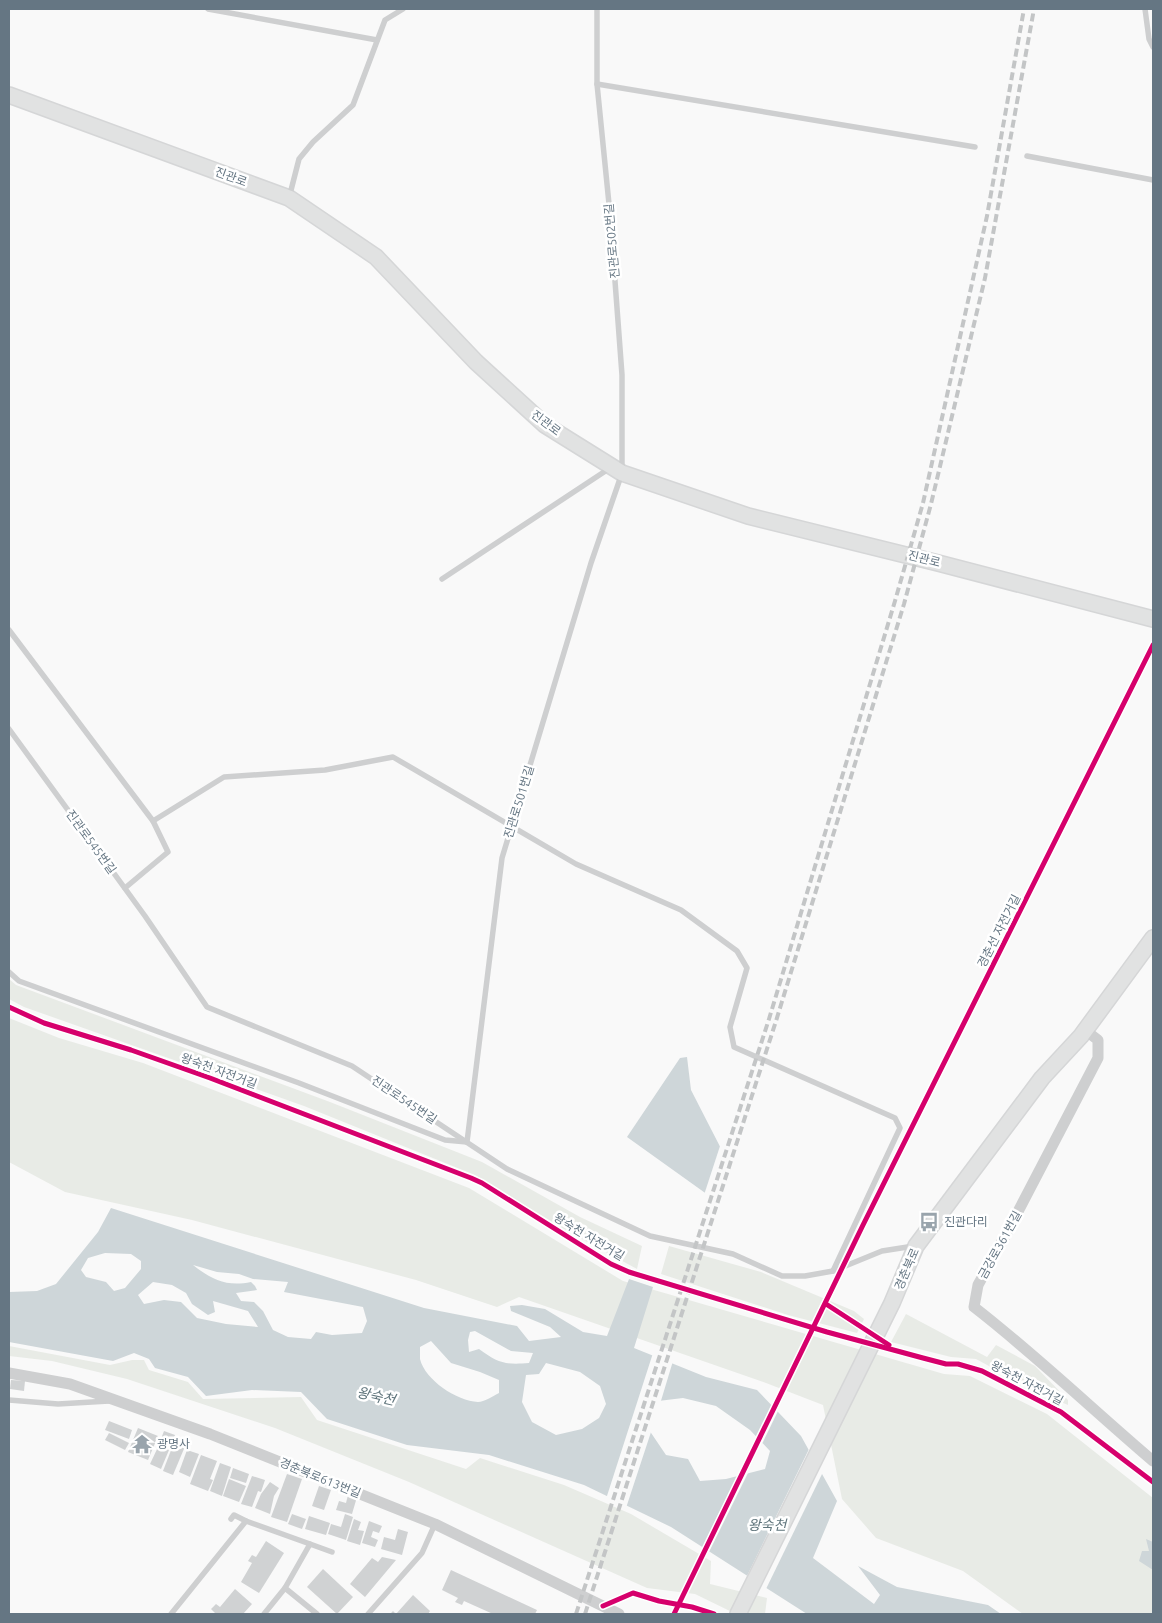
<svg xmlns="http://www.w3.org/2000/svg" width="1162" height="1623" viewBox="0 0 1162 1623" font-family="Ubuntu,'Noto Sans KR',sans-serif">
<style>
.green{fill:#e8ebe6}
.water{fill:#ced6d9;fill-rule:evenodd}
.pier{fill:#f9f9f9}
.building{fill:#d0d2d3}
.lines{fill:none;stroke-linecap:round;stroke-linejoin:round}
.secondary-casing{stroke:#d5d6d7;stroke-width:18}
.lane{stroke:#cecfd0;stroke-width:5.5}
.street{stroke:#cecfd0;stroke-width:11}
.secondary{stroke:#e1e2e2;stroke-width:15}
.rail{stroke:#c3c5c6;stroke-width:4;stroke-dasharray:8 4;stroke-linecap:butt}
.cycleway-casing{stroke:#fff;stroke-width:8}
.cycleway{stroke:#d6006c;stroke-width:5}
.labels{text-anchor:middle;stroke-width:5;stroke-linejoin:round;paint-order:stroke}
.street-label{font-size:12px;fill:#657683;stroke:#fff}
.poi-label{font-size:12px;fill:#657683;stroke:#fff;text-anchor:start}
.water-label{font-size:14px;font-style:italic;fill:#60757c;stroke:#fff}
</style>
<rect width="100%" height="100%" fill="#f9f9f9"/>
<g class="green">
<polygon points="9,979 16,985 330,1102 482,1162 580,1217 642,1246 637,1269 569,1232 475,1175 304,1106 24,1007 9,999"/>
<polygon points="9,1018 59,1038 143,1063 469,1188 623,1281 944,1374 970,1376 1047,1414 1153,1498 1153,1614 1023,1614 963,1571 876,1538 842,1499 823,1405 766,1383 519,1297 497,1307 416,1280 192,1220 65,1192 9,1162"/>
<polygon points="669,1246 761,1272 854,1311 864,1319 857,1333 788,1315 661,1274"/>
<polygon points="906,1314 987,1357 996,1345 1035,1366 1068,1400 1068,1405 1035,1391 976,1359 951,1357 891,1342"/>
<polygon points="9,1346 110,1365 132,1360 144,1360 149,1370 188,1382 203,1399 301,1397 317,1420 466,1469 480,1458 564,1485 631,1514 711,1561 710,1584 767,1598 765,1614 736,1614 695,1594 647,1588 409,1482 275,1428 127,1379 52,1361 9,1356"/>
</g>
<g class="water">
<polygon points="687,1057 691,1090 732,1170 715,1200 627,1137 680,1058"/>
<path d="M111,1208L424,1308L517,1326L529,1341L561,1337L550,1327L511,1311L510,1306L522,1305L545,1309L583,1332L607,1336L629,1279L653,1287L634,1348L706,1377L757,1390L801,1436L837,1501L813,1558L874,1604L880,1595L858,1566L897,1587L988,1605L1001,1614H807L671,1527L584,1485L489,1455L407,1445L327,1419L301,1392L252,1390L206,1396L188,1377L155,1368L149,1359L134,1353L113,1361L9,1342V1292L37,1291L56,1284L98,1232ZM105,1253L131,1254L141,1261V1269L125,1288L114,1291L106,1282L86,1277L81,1270L88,1258ZM193,1265L217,1272L239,1274L253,1279L288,1282L284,1292L363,1307L367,1321L362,1333L332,1335L316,1332L311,1339L288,1337L273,1330L263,1311L254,1302L241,1301L236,1293L257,1290L255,1286L251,1282C227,1287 212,1280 193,1265ZM153,1282L172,1285L186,1293L192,1304L208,1315L215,1312L213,1301L248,1311L258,1327L226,1324L197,1318L181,1302L164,1300L144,1304L138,1295ZM475,1331L511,1351L533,1353L529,1363C505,1365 498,1363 479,1349L469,1352L468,1340L470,1332ZM431,1341L451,1363L480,1372L499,1380V1393C493,1396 484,1402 478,1402C457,1401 425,1380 420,1359C420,1355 420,1350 420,1347ZM546,1363L580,1372L600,1386L606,1404L599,1418L582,1429L556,1435L532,1422L522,1402L526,1375L539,1374ZM683,1398L716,1406L750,1430L770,1451L765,1469L726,1479L700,1481L688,1459L666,1455L643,1421L650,1402Z"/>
<polygon points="1146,1539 1153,1542 1153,1570 1139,1561 1142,1551 1149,1551"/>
</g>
<g class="pier">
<polygon points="721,1143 735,1170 717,1201 715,1202 704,1195"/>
<polygon points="653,1353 673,1361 660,1404 652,1405 646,1421 652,1429 626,1508 606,1499"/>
<polygon points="774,1404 779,1409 761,1446 756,1440"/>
<polygon points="810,1447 823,1472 765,1591 746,1578"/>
<polygon points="749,1471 708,1554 702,1550 740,1473"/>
</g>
<g class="building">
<polygon points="11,1380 25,1381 24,1391 10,1389"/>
<polygon points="109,1421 132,1430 129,1439 105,1430"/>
<polygon points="138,1428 158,1436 148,1460 128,1452"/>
<polygon points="164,1431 175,1435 170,1448 159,1444"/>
<polygon points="109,1433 129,1443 125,1450 105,1440"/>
<polygon points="175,1440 186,1444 173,1475 163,1471"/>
<polygon points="159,1445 169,1450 161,1469 150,1464"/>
<polygon points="187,1450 199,1454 190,1477 179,1472"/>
<polygon points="201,1455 217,1461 210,1479 213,1480 208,1491 190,1484"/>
<polygon points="220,1463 231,1467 222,1496 210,1491"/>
<polygon points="233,1468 249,1474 246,1483 230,1478"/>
<polygon points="287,1474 302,1479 287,1522 271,1517"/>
<polygon points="252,1476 265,1480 261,1492 258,1491 252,1507 241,1504"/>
<polygon points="229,1479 246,1486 239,1502 223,1496"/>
<polygon points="270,1482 279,1488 274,1496 270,1514 255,1508 261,1494"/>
<polygon points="319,1486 331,1490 324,1510 312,1506"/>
<polygon points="348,1495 357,1497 352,1514 336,1510 339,1501 346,1503"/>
<polygon points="292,1514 306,1519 302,1529 288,1524"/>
<polygon points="345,1514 353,1517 346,1540 328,1534 331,1524 341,1527"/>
<polygon points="309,1516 330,1523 326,1535 305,1529"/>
<polygon points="354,1519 361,1522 358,1530 364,1531 360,1545 347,1541"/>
<polygon points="369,1521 382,1526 379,1533 373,1531 371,1537 378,1540 375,1547 362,1543"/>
<polygon points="398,1529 408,1532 402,1555 381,1549 384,1537 395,1540"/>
<polygon points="266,1541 284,1553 259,1593 241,1582 252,1563 248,1561 252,1555 256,1557"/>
<polygon points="382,1557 396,1560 365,1597 350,1584 372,1558 378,1562"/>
<polygon points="323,1569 353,1597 337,1614 307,1587"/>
<polygon points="451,1570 537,1610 535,1614 493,1614 464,1601 462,1605 455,1602 458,1598 442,1590"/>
<polygon points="235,1589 252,1604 243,1614 214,1614 215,1613 211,1609 216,1604 220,1607"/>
<polygon points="413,1595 430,1611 428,1614 390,1614 393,1611 396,1614"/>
</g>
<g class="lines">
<defs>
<g id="secondary">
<polyline points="9,95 289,198 376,257 476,362 545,425 622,473 748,516 938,563 1153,619"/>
<polyline points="738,1614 892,1303 916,1246 1042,1078 1081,1036 1153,938"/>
</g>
</defs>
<use href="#secondary" class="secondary-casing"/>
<g class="lane">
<polyline points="208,9 377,40"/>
<polyline points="1145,9 1149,39 1153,47"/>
<polyline points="597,84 975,147"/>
<polyline points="1027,156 1153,180"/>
<polyline points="289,198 299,159 313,142 353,105 385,20 403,9"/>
<polyline points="442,579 610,468"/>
<polyline points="9,630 153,821 168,852 125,888"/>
<polyline points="9,729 145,916 207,1007 352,1066 507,1169 650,1236 733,1254 782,1276 805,1276 833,1271 882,1251 914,1246"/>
<polyline points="153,821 224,777 325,770 393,757 576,864 681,910 737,951 747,968 730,1027 734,1047 895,1118 900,1128 833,1271"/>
<polyline points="9,972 19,981 299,1083 445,1140 467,1142 502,858 591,563 622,473 622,375 610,214 597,84 597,9"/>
<polyline points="9,1400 58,1404 109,1401"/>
<polyline points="231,1519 234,1515 246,1521"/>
<polyline points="171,1614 246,1521 310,1544"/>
<polyline points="264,1614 285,1588"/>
<polyline points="317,1614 285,1588 310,1544 332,1552"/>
<polyline points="368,1614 422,1553 435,1524"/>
</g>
<g class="street">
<path d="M1085,1030L1098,1040V1058L1011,1225L978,1285L974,1307C1036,1355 1093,1410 1153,1461"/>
<polyline points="9,1373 70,1384 210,1434 435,1524 619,1614"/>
</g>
<use href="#secondary" class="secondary"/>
<g class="rail">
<polyline points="576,1614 769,1019 895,601 923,503 987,216 1024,9"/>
<polyline points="585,1614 776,1021 904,604 931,504 985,278 1034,9"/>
</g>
<defs>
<g id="cycleway">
<polyline points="9,1007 44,1023 131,1050 210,1078 471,1178 482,1183 611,1264 629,1272 827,1332 923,1358 946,1364 958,1364 982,1371 1061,1412 1153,1482"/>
<polyline points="826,1304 889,1345"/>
<polyline points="603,1606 633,1593 659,1601 692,1607 714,1614"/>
<polyline points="674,1614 863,1225 1153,645"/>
</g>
</defs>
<use href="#cycleway" class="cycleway-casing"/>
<use href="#cycleway" class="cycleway"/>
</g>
<defs>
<symbol id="bus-bare" viewBox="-9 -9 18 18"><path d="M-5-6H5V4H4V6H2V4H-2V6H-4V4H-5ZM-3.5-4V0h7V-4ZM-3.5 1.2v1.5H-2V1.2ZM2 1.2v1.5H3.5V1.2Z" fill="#99a4ac" stroke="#fff" stroke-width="2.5" paint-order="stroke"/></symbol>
<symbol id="temple-bare" viewBox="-9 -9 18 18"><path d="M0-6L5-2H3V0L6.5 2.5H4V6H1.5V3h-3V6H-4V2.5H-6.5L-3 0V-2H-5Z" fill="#99a4ac" stroke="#fff" stroke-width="2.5" paint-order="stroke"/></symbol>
</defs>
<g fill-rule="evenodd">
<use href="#bus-bare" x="915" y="1208" width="28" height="28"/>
<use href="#temple-bare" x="128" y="1430" width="28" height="28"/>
</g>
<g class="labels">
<g class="street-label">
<text transform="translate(231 177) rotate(20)" y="4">진관로</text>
<text transform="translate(612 241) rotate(-95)" y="4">진관로502번길</text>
<text transform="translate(546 423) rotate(37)" y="4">진관로</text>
<text transform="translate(924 559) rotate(14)" y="4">진관로</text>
<text transform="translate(519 802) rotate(-73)" y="4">진관로501번길</text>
<text transform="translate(91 842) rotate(54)" y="4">진관로545번길</text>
<text transform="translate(999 931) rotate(-63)" y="4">경춘선 자전거길</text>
<text transform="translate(219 1071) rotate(20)" y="4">왕숙천 자전거길</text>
<text transform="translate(404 1100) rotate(34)" y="4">진관로545번길</text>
<text transform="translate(589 1237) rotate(31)" y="4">왕숙천 자전거길</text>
<text transform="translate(1000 1245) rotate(-61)" y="4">금강로361번길</text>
<text transform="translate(907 1269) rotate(-67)" y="4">경춘북로</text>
<text transform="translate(1027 1383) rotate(28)" y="4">왕숙천 자전거길</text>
<text transform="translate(320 1478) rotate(22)" y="4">경춘북로613번길</text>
</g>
<g class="poi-label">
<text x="944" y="1226">진관다리</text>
<text x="157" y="1448">광명사</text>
</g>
<g class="water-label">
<text transform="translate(376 1396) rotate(13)" y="5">왕숙천</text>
<text x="767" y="1530">왕숙천</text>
</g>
</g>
<rect width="1162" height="1623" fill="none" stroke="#657683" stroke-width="20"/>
</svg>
